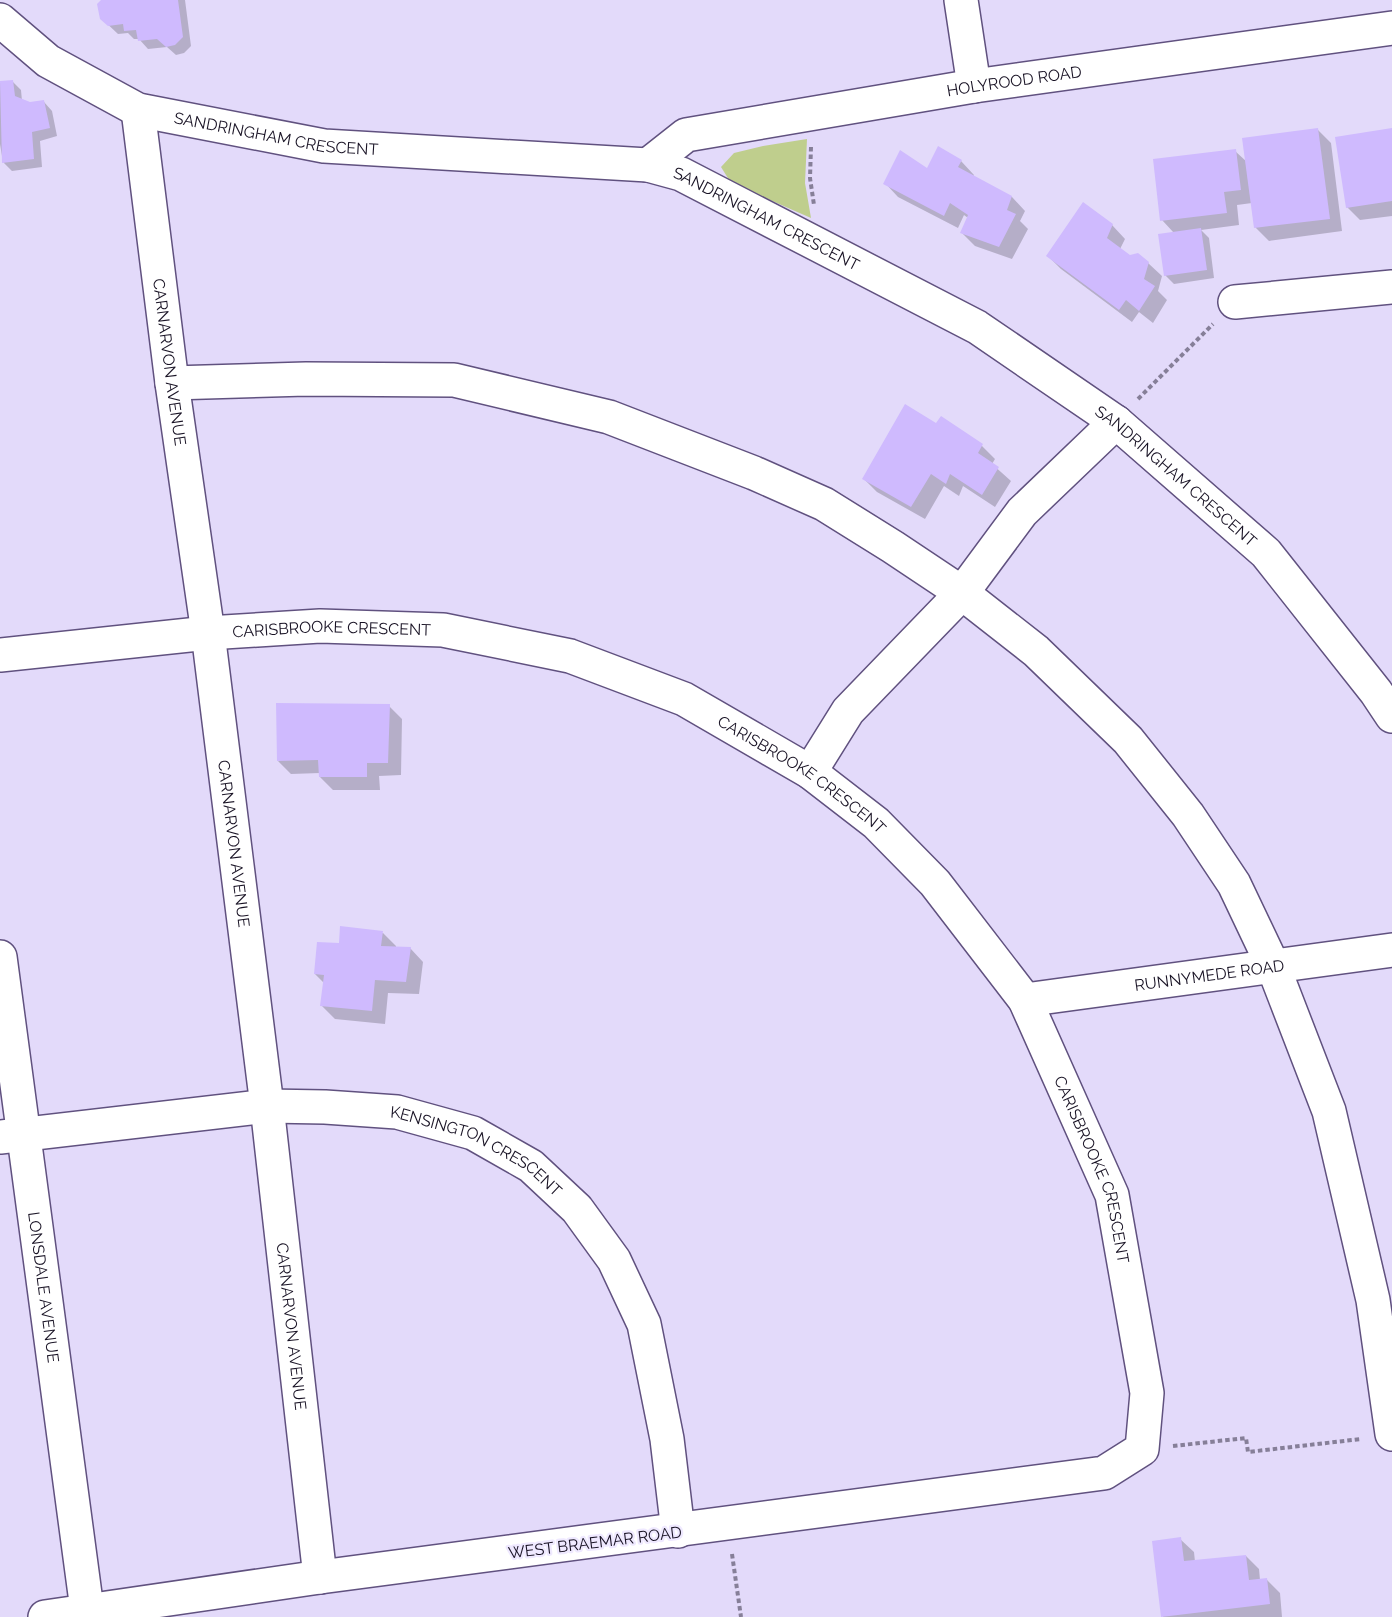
<svg xmlns="http://www.w3.org/2000/svg" width="1392" height="1617" viewBox="0 0 1392 1617" font-family="Raleway,sans-serif">
<style>
.green{fill:#bfce8d}
.shadow{fill:#0003}
.building{fill:#cfbafe}
.lines{fill:none;stroke-linecap:round;stroke-linejoin:round}
.minor-casing{stroke:#60517f;stroke-width:36}
.path{stroke:#867f98;stroke-width:4;stroke-dasharray:4.5 3;stroke-linecap:butt}
.minor{stroke:#fff;stroke-width:33}
.labels{text-anchor:middle;stroke-width:4.5;stroke-linejoin:round;paint-order:stroke}
.street-label{font-size:16px;fill:#181224;stroke:#efe9ff}
</style>
<rect width="100%" height="100%" fill="#e3dafa"/>
<polygon class="green" points="807,139 805,183 811,218 731,183 721,167 734,153 763,146"/>
<g class="shadow">
<polygon points="102,0 185,0 191,46 184,53 176,55 167,47 148,49 139,39 134,39 128,33 118,34 101,18"/>
<polygon points="12,81 21,90 22,101 30,104 44,102 52,111 57,136 40,141 42,167 12,171 3,162 0,144 0,83"/>
<polygon points="1318,130 1331,143 1342,231 1269,241 1255,227 1252,203 1237,205 1239,225 1201,230 1209,238 1214,278 1174,284 1165,275 1174,233 1162,220 1235,151 1247,162"/>
<polygon points="1392,130 1392,216 1360,220 1347,207"/>
<polygon points="939,148 961,161 974,175 973,177 1012,197 1025,211 1020,221 1028,229 1012,259 975,246 962,233 968,218 964,215 958,228 898,197 885,183 928,170"/>
<polygon points="1112,225 1125,239 1120,249 1130,256 1148,263 1162,276 1158,291 1167,300 1153,323 1139,312 1132,322 1061,269 1048,256"/>
<polygon points="941,418 982,446 995,459 992,464 1011,481 995,507 963,486 959,496 944,486 925,519 877,492 864,479 936,425"/>
<polygon points="389,706 402,719 401,775 379,776 380,790 333,790 320,777 320,773 291,774 278,761"/>
<polygon points="383,933 396,946 396,948 410,948 423,962 419,994 388,993 385,1024 335,1019 322,1006 324,983 315,974 340,945"/>
<polygon points="1180,1539 1194,1552 1195,1562 1246,1556 1259,1569 1260,1580 1267,1580 1280,1593 1282,1617 1163,1617"/>
</g>
<g class="building">
<polygon points="101,0 178,0 183,37 175,45 166,47 157,39 138,41 136,30 124,31 123,24 108,26 100,19 97,4"/>
<polygon points="13,80 15,96 30,102 44,100 50,128 32,132 34,159 2,163 0,81"/>
<polygon points="1318,128 1330,219 1254,228 1242,138"/>
<polygon points="1392,128 1392,201 1346,208 1335,137"/>
<polygon points="938,146 962,160 958,167 1012,196 1007,210 1016,214 999,247 960,233 968,215 950,203 944,216 883,184 900,150 927,168"/>
<polygon points="1236,149 1241,190 1224,192 1227,213 1160,221 1153,159"/>
<polygon points="1083,202 1113,224 1107,238 1130,255 1138,253 1149,262 1144,279 1155,286 1139,311 1126,300 1119,310 1046,256"/>
<polygon points="1201,228 1207,270 1164,276 1158,234"/>
<polygon points="905,404 936,423 941,416 983,444 978,453 999,467 982,495 950,474 946,484 931,474 911,507 862,479"/>
<polygon points="276,703 390,704 388,763 367,763 367,777 319,777 318,760 277,761"/>
<polygon points="340,926 383,931 381,946 411,947 406,982 375,980 372,1011 320,1006 324,975 314,974 317,942 339,943"/>
<polygon points="1181,1537 1184,1561 1246,1555 1249,1580 1267,1578 1270,1604 1161,1617 1152,1541"/>
</g>
<g class="lines">
<defs>
<g id="minor">
<polyline points="961,0 974,86"/>
<path id="s1" d="M0,20L48,61L138,110L324,146L648,165L681,174L977,327L1116,422L1266,553L1376,692L1392,716"/>
<path id="s2" d="M138,110L172,383L208,633L267,1106L320,1577"/>
<path id="s3" d="M648,165L686,135L974,86L1392,28"/>
<polyline points="1235,302 1392,287"/>
<polyline points="172,383 306,379 454,380 609,417 754,473 824,504 893,547 962,593 1036,651 1128,740 1188,815 1234,884 1273,966 1329,1111 1373,1300 1392,1434"/>
<path id="s4" d="M0,655L208,633L320,626L443,630L570,656L684,699L810,772L876,823L935,883L1025,1000L1112,1195L1147,1393L1142,1449L1104,1473L320,1577L45,1617"/>
<polyline points="810,772 848,711 962,593 1022,512 1116,422"/>
<path id="s5" d="M0,957L88,1617"/>
<path id="s6" d="M1025,1000L1392,950"/>
<path id="s7" d="M0,1137L267,1106L325,1107L397,1112L473,1133L531,1166L577,1209L614,1260L644,1324L667,1439L678,1531"/>
</g>
</defs>
<use href="#minor" class="minor-casing"/>
<g class="path">
<polyline points="811,147 810,178 814,205"/>
<polyline points="1138,399 1213,324"/>
<polyline points="1173,1446 1246,1438 1248,1452 1361,1439"/>
<polyline points="732,1554 741,1617"/>
</g>
<use href="#minor" class="minor"/>
</g>
<g class="labels">
<g class="street-label">
<text dy="6" stroke="none"><textPath href="#s3" startOffset="381">HOLYROOD ROAD</textPath></text>
<text dy="6" stroke="none"><textPath href="#s1" startOffset="306">SANDRINGHAM CRESCENT</textPath></text>
<text dy="6" stroke="none"><textPath href="#s1" startOffset="810">SANDRINGHAM CRESCENT</textPath></text>
<text dy="6" stroke="none"><textPath href="#s2" startOffset="254">CARNARVON AVENUE</textPath></text>
<text dy="6" stroke="none"><textPath href="#s1" startOffset="1296">SANDRINGHAM CRESCENT</textPath></text>
<text dy="6" stroke="none"><textPath href="#s4" startOffset="333">CARISBROOKE CRESCENT</textPath></text>
<text dy="6" stroke="none"><textPath href="#s4" startOffset="836">CARISBROOKE CRESCENT</textPath></text>
<text dy="6" stroke="none"><textPath href="#s2" startOffset="740">CARNARVON AVENUE</textPath></text>
<text dy="6" stroke="none"><textPath href="#s6" startOffset="186">RUNNYMEDE ROAD</textPath></text>
<text dy="6" stroke="none"><textPath href="#s7" startOffset="488">KENSINGTON CRESCENT</textPath></text>
<text dy="6" stroke="none"><textPath href="#s4" startOffset="1340">CARISBROOKE CRESCENT</textPath></text>
<text dy="6" stroke="none"><textPath href="#s5" startOffset="333">LONSDALE AVENUE</textPath></text>
<text dy="6" stroke="none"><textPath href="#s2" startOffset="1226">CARNARVON AVENUE</textPath></text>
<text transform="translate(595 1542) rotate(-7)" y="6">WEST BRAEMAR ROAD</text>
</g>
</g>
</svg>
